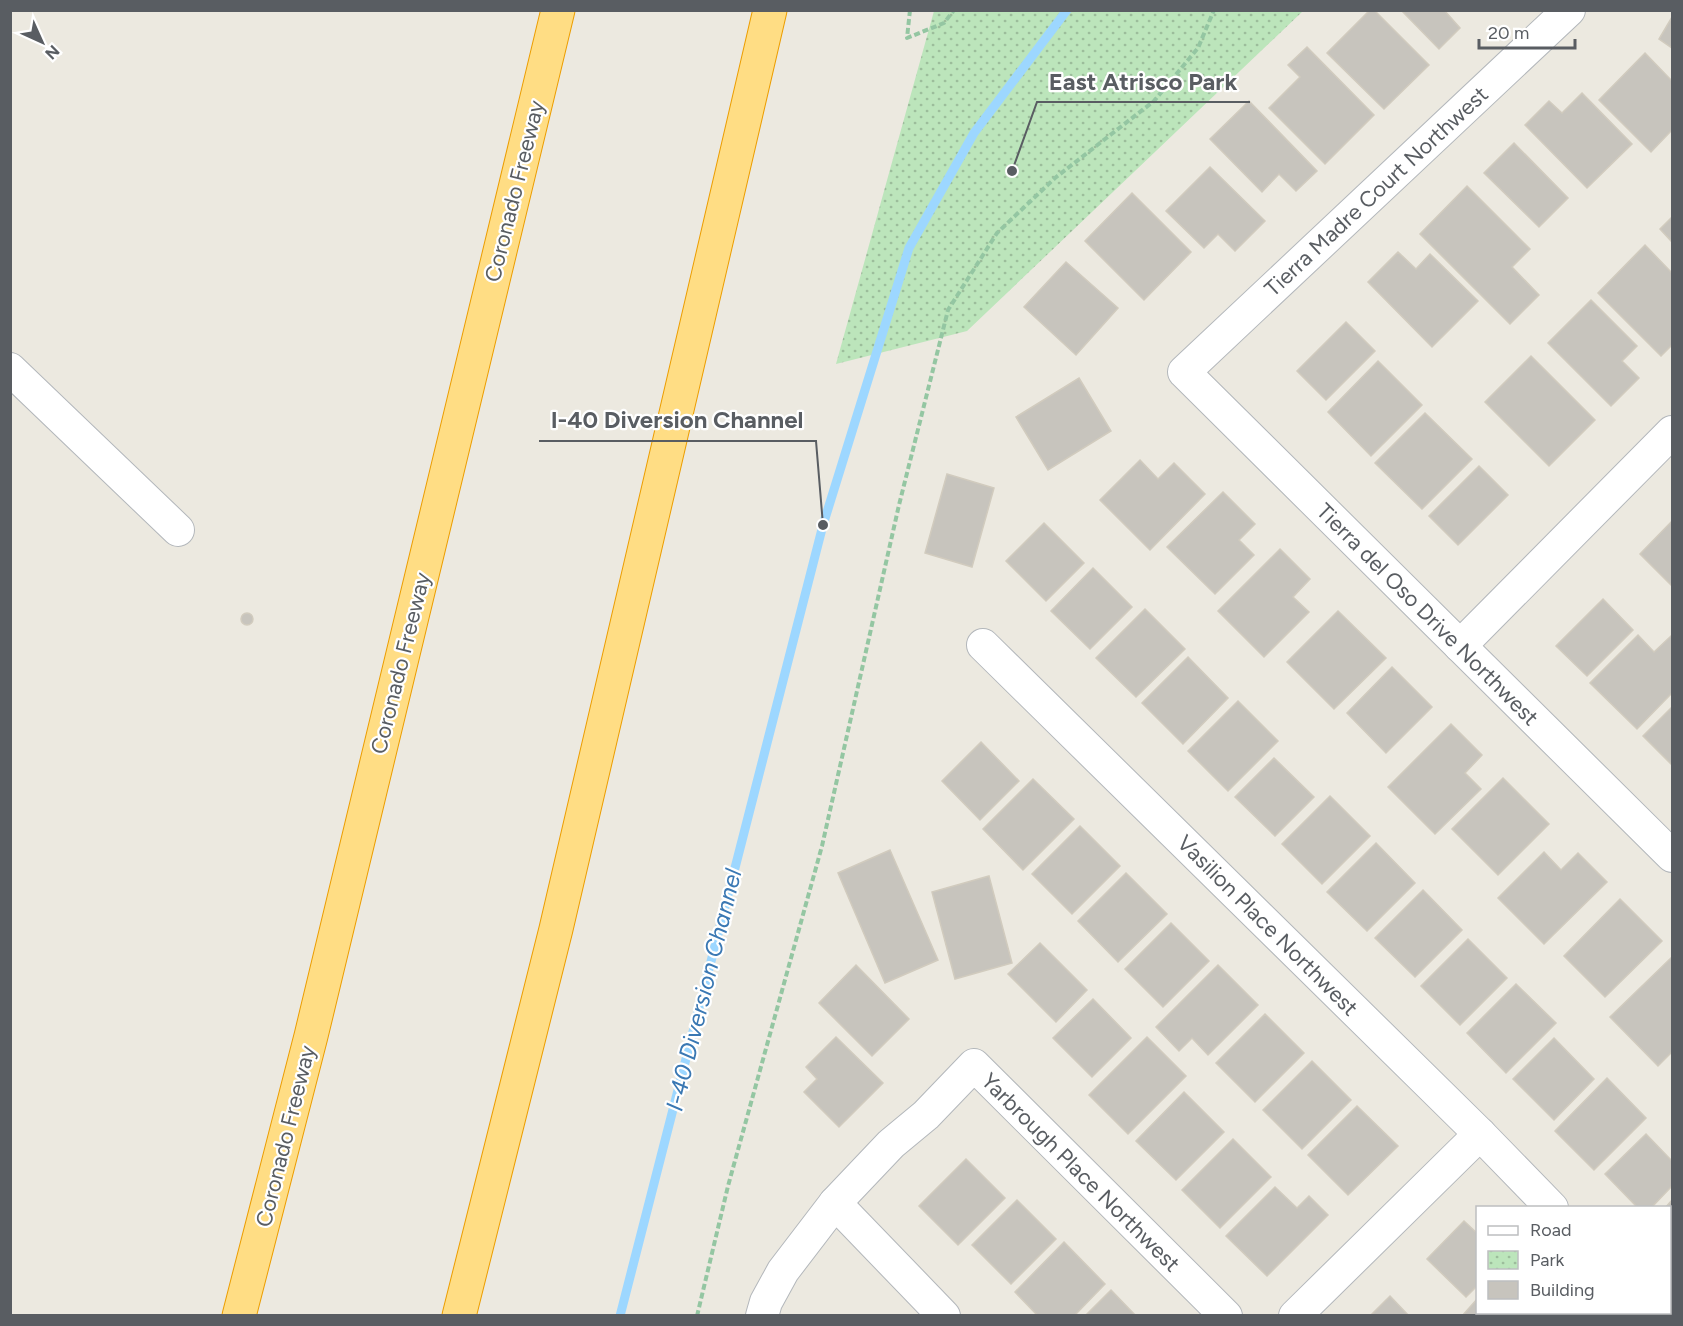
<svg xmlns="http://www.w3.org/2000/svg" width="1683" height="1326" viewBox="0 0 1683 1326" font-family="Figtree,sans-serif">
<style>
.park{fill:url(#park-dots)}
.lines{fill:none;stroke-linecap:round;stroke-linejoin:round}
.stream{stroke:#9dd7ff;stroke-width:9}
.building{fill:#c7c4bd;stroke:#d1cbbe;stroke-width:1.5}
.minor-casing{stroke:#b3b7bb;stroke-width:34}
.motorway-casing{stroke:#ec9d00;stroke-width:35}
.path{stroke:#94c6a2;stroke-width:4;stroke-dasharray:6 3;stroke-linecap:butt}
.minor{stroke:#fff;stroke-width:32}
.motorway{stroke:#ffdd84;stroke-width:33}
.labels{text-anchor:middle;stroke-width:4.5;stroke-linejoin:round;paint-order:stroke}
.street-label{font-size:22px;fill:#595d62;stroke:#fff}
.water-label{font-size:24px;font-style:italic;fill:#3a78b3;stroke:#fff}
.leader{fill:none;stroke:#595d62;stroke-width:2}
.callout-dot{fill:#595d62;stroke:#fff;stroke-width:2}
.callout-label{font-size:24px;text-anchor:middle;font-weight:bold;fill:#595d62;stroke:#fff;stroke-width:4.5;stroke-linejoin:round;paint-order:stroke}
</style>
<defs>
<pattern id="park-dots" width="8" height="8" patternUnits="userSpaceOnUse" patternTransform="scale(1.5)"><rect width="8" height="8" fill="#bce5bb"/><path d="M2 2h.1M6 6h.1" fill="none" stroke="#9cbd9b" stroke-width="1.8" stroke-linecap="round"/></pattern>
</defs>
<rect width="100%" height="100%" fill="#ece9e0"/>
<polygon class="park" points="934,11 934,10 1303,11 967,331 836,364"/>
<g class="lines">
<polyline class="stream" points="620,1316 823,525 909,248 974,133 1067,10"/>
</g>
<g class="building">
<polygon points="1370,10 1374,10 1429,65 1384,109 1327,53"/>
<polygon points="1401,10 1444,10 1460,28 1439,49"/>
<polygon points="1672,17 1672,48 1659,39"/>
<polygon points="1307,47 1374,115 1325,164 1269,108 1300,77 1288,65"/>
<polygon points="1645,53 1672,81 1672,130 1651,152 1599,100"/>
<polygon points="1582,93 1632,144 1587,188 1525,125 1549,101 1562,113"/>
<polygon points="1249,101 1317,171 1296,191 1279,174 1262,192 1210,139"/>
<polygon points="1514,143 1568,198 1539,227 1484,173"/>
<polygon points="1210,167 1265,221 1235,251 1218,234 1204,248 1166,211"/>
<polygon points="1467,186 1530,249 1512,267 1539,295 1510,324 1420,234"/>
<polygon points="1132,193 1191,252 1144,300 1085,241"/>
<polygon points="1672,217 1672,242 1660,229"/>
<polygon points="1645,245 1672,273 1672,345 1661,356 1598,293"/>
<polygon points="1398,252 1416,269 1430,254 1478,301 1432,347 1368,282"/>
<polygon points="1066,262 1118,308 1076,355 1024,307"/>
<polygon points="1591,300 1637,346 1622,361 1639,378 1611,406 1548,343"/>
<polygon points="1346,322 1375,351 1326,400 1297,371"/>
<polygon points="1531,356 1595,420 1549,466 1485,402"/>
<polygon points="1378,361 1422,405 1371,456 1328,412"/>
<polygon points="1079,378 1111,431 1048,470 1016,417"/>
<polygon points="1425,413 1472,459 1422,509 1375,463"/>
<polygon points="1140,460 1158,479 1174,463 1205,494 1150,550 1100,500"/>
<polygon points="1479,466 1508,495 1458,545 1429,516"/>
<polygon points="947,474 994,488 972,567 925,553"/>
<polygon points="1223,492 1255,524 1239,540 1254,555 1215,594 1167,547"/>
<polygon points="1672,521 1672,586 1640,554"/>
<polygon points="1044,523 1084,563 1046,601 1006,561"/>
<polygon points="1280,549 1310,579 1293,597 1309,612 1264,657 1218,611"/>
<polygon points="1093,568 1132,607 1090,649 1051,611"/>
<polygon points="1603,599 1633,630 1587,676 1556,646"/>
<polygon points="1145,609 1185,649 1136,697 1096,658"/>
<polygon points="1338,611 1386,658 1334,709 1287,662"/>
<circle cx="247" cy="619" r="6"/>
<polygon points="1638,635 1654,652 1671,636 1672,637 1672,693 1637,729 1590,683"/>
<polygon points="1188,657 1228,698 1183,744 1142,703"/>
<polygon points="1392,667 1432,707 1386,753 1347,713"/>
<polygon points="1238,701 1278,741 1228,791 1188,751"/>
<polygon points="1672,707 1672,765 1643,736"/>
<polygon points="1451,724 1482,755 1465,773 1481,789 1435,834 1388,787"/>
<polygon points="981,742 1019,781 980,820 942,781"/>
<polygon points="1274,758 1314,797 1275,836 1235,797"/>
<polygon points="1503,778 1549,824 1498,875 1452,829"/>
<polygon points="1033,779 1074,819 1023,870 983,829"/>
<polygon points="1330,796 1370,836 1322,884 1282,844"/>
<polygon points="1080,826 1120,866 1072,914 1032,874"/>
<polygon points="1376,843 1415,883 1367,931 1327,892"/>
<polygon points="890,850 938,960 885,983 838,873"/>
<polygon points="1544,852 1561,870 1578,853 1607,882 1544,944 1498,898"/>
<polygon points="1126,873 1167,914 1118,962 1078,921"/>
<polygon points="989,876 1012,963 955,979 932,892"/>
<polygon points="1423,890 1462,930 1415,977 1375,938"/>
<polygon points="1620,899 1662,941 1605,997 1564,956"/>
<polygon points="1171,923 1209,961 1163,1007 1125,969"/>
<polygon points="1468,939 1507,978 1460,1025 1421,986"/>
<polygon points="1040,943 1087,990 1056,1022 1008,974"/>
<polygon points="1672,957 1672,1052 1658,1066 1610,1017"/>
<polygon points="856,965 909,1019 872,1056 819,1003"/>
<polygon points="1218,965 1258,1005 1208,1055 1192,1038 1179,1051 1156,1027"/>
<polygon points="1516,984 1556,1023 1506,1073 1467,1033"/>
<polygon points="1093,999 1131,1038 1092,1077 1053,1038"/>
<polygon points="1265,1014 1304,1053 1255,1102 1216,1063"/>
<polygon points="836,1037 883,1083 839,1127 804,1092 817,1079 806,1067"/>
<polygon points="1147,1037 1186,1076 1128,1134 1089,1095"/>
<polygon points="1554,1038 1594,1079 1554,1120 1513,1079"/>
<polygon points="1312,1061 1351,1100 1302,1149 1263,1110"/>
<polygon points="1607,1078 1646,1118 1594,1170 1555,1131"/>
<polygon points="1184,1092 1224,1132 1176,1180 1136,1141"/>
<polygon points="1357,1106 1398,1146 1348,1195 1308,1155"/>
<polygon points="1646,1134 1672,1161 1672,1186 1651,1208 1638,1208 1605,1174"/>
<polygon points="1233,1139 1271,1177 1220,1228 1182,1190"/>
<polygon points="966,1159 1005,1198 958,1245 919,1206"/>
<polygon points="1275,1187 1297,1208 1309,1196 1328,1215 1267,1276 1226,1236"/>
<polygon points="1017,1200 1056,1239 1011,1284 972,1245"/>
<polygon points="1672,1200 1672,1242 1670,1239 1670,1208 1665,1208"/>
<polygon points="1464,1221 1478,1234 1478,1285 1466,1297 1427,1259"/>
<polygon points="1064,1242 1105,1284 1074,1316 1038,1316 1015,1292"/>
<polygon points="1111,1290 1136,1316 1085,1316"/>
<polygon points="1390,1296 1409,1316 1370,1316"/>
<polygon points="1478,1298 1478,1312 1542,1312 1539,1316 1462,1316"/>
</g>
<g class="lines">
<defs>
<g id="minor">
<polyline points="1569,10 1184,372 1672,856"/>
<polyline points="10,369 178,530"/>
<polyline points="983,645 1480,1134 1552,1208"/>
<polyline points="1460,646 1672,432"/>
<polyline points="835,1203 944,1316"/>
<polyline points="1654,1312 1657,1316"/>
<polyline points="762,1316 766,1302 783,1271 835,1203 891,1144 926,1115 974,1065 1226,1316"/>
<polyline points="1295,1316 1480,1134"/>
</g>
<g id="motorway">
<polyline points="239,1316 311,1036 558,10"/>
<polyline points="459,1316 556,929 770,10"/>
</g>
</defs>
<use href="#minor" class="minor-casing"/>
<use href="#motorway" class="motorway-casing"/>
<g class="path">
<polyline points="910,10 907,38 944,23 954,10"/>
<polyline points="697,1316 728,1186 822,846 899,505 948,310 997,233 1055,178 1154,101 1198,48 1214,10"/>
</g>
<use href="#minor" class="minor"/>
<use href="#motorway" class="motorway"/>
</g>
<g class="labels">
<g class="street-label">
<text transform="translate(514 191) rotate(-76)" y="8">Coronado Freeway</text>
<text transform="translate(1376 191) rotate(-43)" y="8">Tierra Madre Court Northwest</text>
<text transform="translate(1428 614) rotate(45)" y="8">Tierra del Oso Drive Northwest</text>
<text transform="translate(400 663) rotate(-76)" y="8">Coronado Freeway</text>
<text transform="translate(1268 925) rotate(45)" y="8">Vasilion Place Northwest</text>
<text transform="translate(285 1136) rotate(-76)" y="8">Coronado Freeway</text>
<text transform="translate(1081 1172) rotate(45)" y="8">Yarbrough Place Northwest</text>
</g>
<g class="water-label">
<text transform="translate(704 990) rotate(-76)" y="8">I-40 Diversion Channel</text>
</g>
</g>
<path class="leader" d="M1012 171L1037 102H1250M823 525L816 441H539"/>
<g class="callout-dot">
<circle cx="1012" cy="171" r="6"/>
<circle cx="823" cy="525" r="6"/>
</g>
<g class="callout-label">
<text x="1143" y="90">East Atrisco Park</text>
<text x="677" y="428">I-40 Diversion Channel</text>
</g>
<rect width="1683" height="1326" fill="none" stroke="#595d62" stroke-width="24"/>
<rect x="1476" y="1206" width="195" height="108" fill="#ffffff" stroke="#bdbec0" stroke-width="1.5"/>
<rect x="1488" y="1226" width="30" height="9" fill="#ffffff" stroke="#bdbec0" stroke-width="1.5"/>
<text x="1530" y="1236" font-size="18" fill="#595d62">Road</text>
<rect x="1488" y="1251" width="30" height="18" fill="url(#park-dots)" stroke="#bdbec0" stroke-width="1.5"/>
<text x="1530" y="1266" font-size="18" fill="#595d62">Park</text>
<rect x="1488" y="1281" width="30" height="18" fill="#c7c4bd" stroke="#bdbec0" stroke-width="1.5"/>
<text x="1530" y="1296" font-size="18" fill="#595d62">Building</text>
<g transform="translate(42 42) rotate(135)" stroke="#ffffff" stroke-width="4.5" paint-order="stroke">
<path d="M0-4.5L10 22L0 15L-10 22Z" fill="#595d62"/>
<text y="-9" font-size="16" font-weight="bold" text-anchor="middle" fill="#595d62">N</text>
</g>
<path d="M1479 39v9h96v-9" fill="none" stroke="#595d62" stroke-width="3"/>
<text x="1488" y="39" font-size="18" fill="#595d62" stroke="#ffffff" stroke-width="4.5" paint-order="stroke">20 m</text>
</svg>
